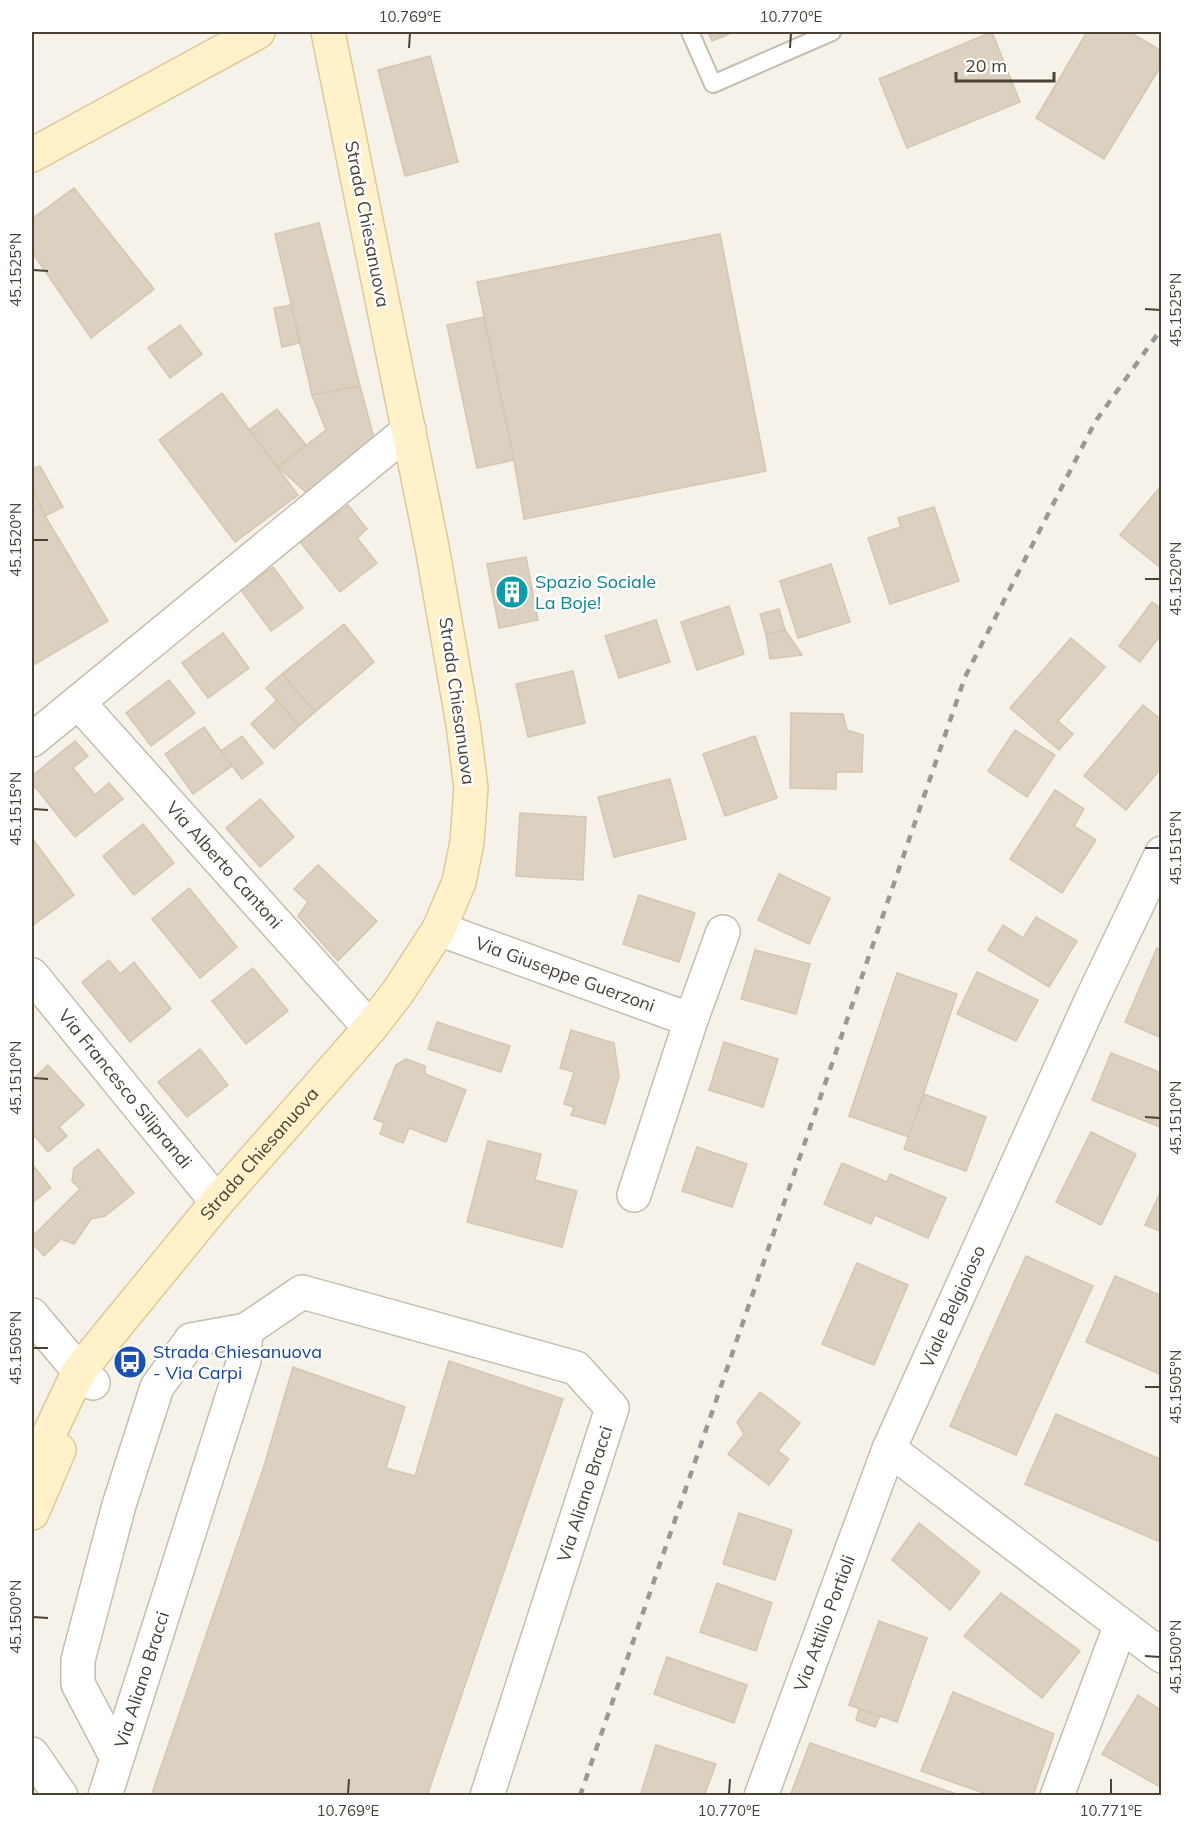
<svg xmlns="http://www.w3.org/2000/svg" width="1193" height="1827" viewBox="0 0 1193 1827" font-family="Mulish,sans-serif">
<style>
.building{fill:#dcd1c0;stroke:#d4c6b0;stroke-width:1.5}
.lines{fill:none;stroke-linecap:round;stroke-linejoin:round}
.service-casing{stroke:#c5bdad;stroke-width:20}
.minor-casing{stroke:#c5bdad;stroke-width:36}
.secondary-casing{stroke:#ddc997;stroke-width:36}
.service{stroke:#fff;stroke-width:16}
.minor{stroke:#fff;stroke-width:33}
.secondary{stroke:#fff2ca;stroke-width:33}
.rail{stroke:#989898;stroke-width:4.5;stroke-dasharray:8 8;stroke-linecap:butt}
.ticks{fill:none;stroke:#4a4236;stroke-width:2}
.labels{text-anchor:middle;stroke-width:5;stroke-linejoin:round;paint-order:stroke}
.street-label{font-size:18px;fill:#4a4236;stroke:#fff}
.culture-label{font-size:18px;fill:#0d838f;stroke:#fff;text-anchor:start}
.transit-label{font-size:18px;fill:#164399;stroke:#fff;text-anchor:start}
.neatline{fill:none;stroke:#4a4236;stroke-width:2}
.ticks-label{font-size:15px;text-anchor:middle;fill:#4a4236}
</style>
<rect width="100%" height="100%" fill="#f6f2e9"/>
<g class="building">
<polygon points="708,32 734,32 712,41"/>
<polygon points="992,32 1020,102 907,148 879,79"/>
<polygon points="1087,32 1129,32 1162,51 1162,64 1104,159 1036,118"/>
<polygon points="430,56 458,162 405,176 378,70"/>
<polygon points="74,188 154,289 91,338 32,252 32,219"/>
<polygon points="319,223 360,386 312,395 275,234"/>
<polygon points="720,234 766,471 524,519 514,460 477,282"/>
<polygon points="291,305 300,343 282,347 274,308"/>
<polygon points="484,317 514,460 477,468 447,325"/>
<polygon points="180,325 202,354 170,378 148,348"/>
<polygon points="360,386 376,445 309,495 278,467 326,430 312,395"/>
<polygon points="222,393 298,495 235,542 159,440"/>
<polygon points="277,409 306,445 278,467 249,430"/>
<polygon points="40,466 63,507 45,516 32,488 32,469"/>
<polygon points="1162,485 1162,569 1120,535"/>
<polygon points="32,488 45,516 108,621 32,666"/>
<polygon points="348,505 367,529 357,538 377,563 340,592 300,542"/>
<polygon points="934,507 959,581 890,604 868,538 901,527 898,518"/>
<polygon points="526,557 538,620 499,628 487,564"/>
<polygon points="831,564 850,622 798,638 780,581"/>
<polygon points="273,567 303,608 271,631 241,590"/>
<polygon points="1152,602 1162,609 1162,633 1140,662 1119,646"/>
<polygon points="729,606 744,654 697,670 681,622"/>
<polygon points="779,609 785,630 766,635 760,614"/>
<polygon points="656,620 670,662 619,678 605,636"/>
<polygon points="344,624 374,662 315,712 282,674"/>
<polygon points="785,630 802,655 770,659 766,635"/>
<polygon points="223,633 249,668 208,698 182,663"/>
<polygon points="1071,638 1105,667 1058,721 1073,734 1059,750 1010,708"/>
<polygon points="573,671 585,723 528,737 516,684"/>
<polygon points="282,674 315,712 299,726 266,688"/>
<polygon points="169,680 195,713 151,746 126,713"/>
<polygon points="277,700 299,726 274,749 251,724"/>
<polygon points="1143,705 1162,720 1162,767 1126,810 1084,776"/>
<polygon points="791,713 843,714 847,730 863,735 862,772 836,772 836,789 790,788"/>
<polygon points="204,727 232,766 193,794 165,754"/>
<polygon points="1015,730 1055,755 1027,797 988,771"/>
<polygon points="242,736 263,763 242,779 221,751"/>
<polygon points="755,736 777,798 725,816 703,754"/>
<polygon points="75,741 88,756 73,768 95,795 109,783 123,799 75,837 32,783 32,776"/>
<polygon points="670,779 686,839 614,857 598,797"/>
<polygon points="1055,790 1084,809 1074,826 1096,840 1062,893 1010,859"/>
<polygon points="260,799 294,837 260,867 226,828"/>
<polygon points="520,813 586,817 583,880 516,876"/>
<polygon points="143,824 174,863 134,895 103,856"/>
<polygon points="32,838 74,895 32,926"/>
<polygon points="318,865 377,921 338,961 298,916 308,902 294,889"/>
<polygon points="779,874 830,898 809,944 758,920"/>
<polygon points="189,888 237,947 200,978 152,919"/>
<polygon points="639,895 695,913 679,962 623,944"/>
<polygon points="1036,917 1077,941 1049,987 988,950 1003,925 1023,938"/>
<polygon points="1157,948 1162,950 1162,1038 1125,1022"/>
<polygon points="755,950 810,964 796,1014 741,999"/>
<polygon points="109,960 120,974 134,962 171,1009 130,1042 82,982"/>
<polygon points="253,968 288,1011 246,1044 212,1001"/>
<polygon points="977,972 1038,1000 1016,1041 957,1014"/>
<polygon points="897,973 957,994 909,1137 849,1116"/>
<polygon points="437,1022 510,1046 501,1072 428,1049"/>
<polygon points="571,1030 614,1043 619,1077 605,1124 571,1115 574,1107 564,1104 574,1072 560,1068"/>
<polygon points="724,1042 778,1059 763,1107 709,1090"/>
<polygon points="200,1049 228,1085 187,1117 158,1082"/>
<polygon points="1111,1053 1162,1073 1162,1128 1092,1100"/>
<polygon points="406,1059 425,1066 425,1074 466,1090 446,1142 409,1128 403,1143 380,1134 384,1123 374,1119 396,1065"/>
<polygon points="48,1065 84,1105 59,1127 67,1136 48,1152 32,1133 32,1080"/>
<polygon points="924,1094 986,1117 966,1171 904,1149"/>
<polygon points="1091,1132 1136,1154 1101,1225 1056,1202"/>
<polygon points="488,1141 541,1154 535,1180 577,1191 562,1247 467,1222"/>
<polygon points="697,1147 747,1164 732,1207 682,1191"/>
<polygon points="98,1149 134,1193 105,1216 91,1219 74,1244 61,1239 44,1256 32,1243 32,1237 80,1189 72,1181 74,1168"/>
<polygon points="842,1163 887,1182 890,1174 946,1198 928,1238 875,1215 871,1224 824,1204"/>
<polygon points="32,1164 51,1188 32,1203"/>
<polygon points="1162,1189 1162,1232 1145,1225"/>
<polygon points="1026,1256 1093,1286 1016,1455 950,1426"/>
<polygon points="857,1263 908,1285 874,1365 822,1344"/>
<polygon points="1115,1276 1162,1296 1162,1375 1086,1342"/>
<polygon points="449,1361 563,1399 427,1796 151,1796 264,1466 293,1367 405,1407 386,1468 415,1476"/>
<polygon points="760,1392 800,1423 778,1451 789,1459 769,1485 728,1454 744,1434 737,1422"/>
<polygon points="1056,1414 1162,1460 1162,1533 1158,1541 1025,1484"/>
<polygon points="739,1513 792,1530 775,1580 723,1564"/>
<polygon points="919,1523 980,1572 950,1610 892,1560"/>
<polygon points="717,1583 772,1603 756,1651 700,1632"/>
<polygon points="1001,1593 1080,1651 1042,1698 964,1636"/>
<polygon points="879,1621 927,1638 897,1722 849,1705"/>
<polygon points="667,1657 747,1685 734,1723 654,1694"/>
<polygon points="953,1692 1054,1734 1033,1796 992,1796 921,1771"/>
<polygon points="1138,1695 1162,1711 1162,1788 1102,1754"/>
<polygon points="859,1709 880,1716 875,1727 856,1720"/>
<polygon points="810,1743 962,1796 790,1796"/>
<polygon points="656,1745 716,1764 704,1796 640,1796"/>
</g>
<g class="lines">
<defs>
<polyline id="service" points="690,32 713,84 832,32"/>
<g id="minor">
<path id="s1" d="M78,702L370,1028"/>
<polyline points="32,740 409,430"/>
<path id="s2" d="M439,929L691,1020"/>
<path id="s3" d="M32,975L217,1202"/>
<polyline points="634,1195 691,1020 723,932"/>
<polyline points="32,1315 79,1371 93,1383"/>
<polyline points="889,1449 1162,1656"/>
<polyline points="32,1754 61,1796"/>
<polyline points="116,1756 78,1684 78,1660 119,1505 157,1387 191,1340 246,1330 302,1292 576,1368 612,1408 487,1796"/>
<path id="s4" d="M105,1796L244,1360L246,1330"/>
<path id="s5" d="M761,1796L889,1449L1090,1003L1162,853"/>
<polyline points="1057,1796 1120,1627"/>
</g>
<g id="secondary">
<polyline points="32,155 258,32"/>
<path id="s6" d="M32,1470L79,1371L217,1202L370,1028L398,992L439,929L459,882L467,842L471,788L463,724L432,547L328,32"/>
<polyline points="32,1513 59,1450"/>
</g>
</defs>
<use href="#service" class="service-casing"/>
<use href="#minor" class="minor-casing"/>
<use href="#secondary" class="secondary-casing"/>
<use href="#service" class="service"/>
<use href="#minor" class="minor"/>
<use href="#secondary" class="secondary"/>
<polyline class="rail" points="580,1796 965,677 1095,422 1162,328"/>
</g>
<path class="ticks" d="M409,48L410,33M790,48L791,33M33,270L48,271M1145,309L1160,310M33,540H48M1145,579H1160M33,809L48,810M1145,848H1160M33,1078L48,1079M1145,1117L1160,1118M33,1348H48M1145,1387H1160M33,1617L48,1618M1145,1656L1160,1657M348,1794L349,1779M729,1794L730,1779M1111,1794V1779"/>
<defs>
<symbol id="building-disc" viewBox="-11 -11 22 22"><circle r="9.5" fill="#0f9aa8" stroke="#fff"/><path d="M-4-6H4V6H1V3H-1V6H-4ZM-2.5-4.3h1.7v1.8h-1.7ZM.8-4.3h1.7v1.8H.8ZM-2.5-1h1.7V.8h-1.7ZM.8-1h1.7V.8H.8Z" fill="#fff"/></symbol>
<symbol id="bus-disc" viewBox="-11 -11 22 22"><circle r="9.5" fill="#1a4fb4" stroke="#fff"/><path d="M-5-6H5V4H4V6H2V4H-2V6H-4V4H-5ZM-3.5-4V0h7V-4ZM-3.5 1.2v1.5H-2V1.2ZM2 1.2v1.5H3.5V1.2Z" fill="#fff"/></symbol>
</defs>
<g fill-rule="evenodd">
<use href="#building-disc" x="493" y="573" width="38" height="38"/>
<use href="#bus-disc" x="111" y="1343" width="38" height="38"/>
</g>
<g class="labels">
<g class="street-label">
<text transform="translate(367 224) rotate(79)" y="6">Strada Chiesanuova</text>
<text transform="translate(457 701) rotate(82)" y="6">Strada Chiesanuova</text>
<text dy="6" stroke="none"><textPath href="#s1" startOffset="219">Via Alberto Cantoni</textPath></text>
<text dy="6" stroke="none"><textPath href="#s2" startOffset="134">Via Giuseppe Guerzoni</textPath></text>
<text dy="6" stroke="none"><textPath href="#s3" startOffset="147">Via Francesco Siliprandi</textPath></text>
<text dy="6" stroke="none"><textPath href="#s6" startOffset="392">Strada Chiesanuova</textPath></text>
<text dy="6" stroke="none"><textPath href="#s5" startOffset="526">Viale Belgioioso</textPath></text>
<text transform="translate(585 1494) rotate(-72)" y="6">Via Aliano Bracci</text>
<text dy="6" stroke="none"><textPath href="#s5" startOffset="184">Via Attilio Portioli</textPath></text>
<text dy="6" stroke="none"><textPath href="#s4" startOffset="122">Via Aliano Bracci</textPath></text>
</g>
<g class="culture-label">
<text x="535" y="588">Spazio Sociale<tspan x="535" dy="21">La Boje!</tspan></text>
</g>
<g class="transit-label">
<text x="153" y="1358">Strada Chiesanuova<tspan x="153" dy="21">- Via Carpi</tspan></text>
</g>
</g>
<rect width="1193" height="1827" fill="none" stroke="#ffffff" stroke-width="66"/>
<path d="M956 72v9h98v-9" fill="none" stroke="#4a4236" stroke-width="3"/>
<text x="965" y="72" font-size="18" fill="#4a4236" stroke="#ffffff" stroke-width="4.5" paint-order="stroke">20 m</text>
<rect x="33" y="33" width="1127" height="1761" class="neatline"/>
<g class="ticks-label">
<text x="410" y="22">10.769°E</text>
<text x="791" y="22">10.770°E</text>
<text transform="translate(16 270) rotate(-90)" y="5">45.1525°N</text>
<text transform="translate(1176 310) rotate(-90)" y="5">45.1525°N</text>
<text transform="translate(16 540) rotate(-90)" y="5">45.1520°N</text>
<text transform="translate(1176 579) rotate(-90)" y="5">45.1520°N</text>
<text transform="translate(16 809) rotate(-90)" y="5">45.1515°N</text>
<text transform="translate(1176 848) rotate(-90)" y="5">45.1515°N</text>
<text transform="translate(16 1078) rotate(-90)" y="5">45.1510°N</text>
<text transform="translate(1176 1118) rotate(-90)" y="5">45.1510°N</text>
<text transform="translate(16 1348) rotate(-90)" y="5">45.1505°N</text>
<text transform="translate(1176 1387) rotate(-90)" y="5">45.1505°N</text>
<text transform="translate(16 1617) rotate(-90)" y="5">45.1500°N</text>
<text transform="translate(1176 1657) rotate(-90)" y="5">45.1500°N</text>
<text x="348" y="1816">10.769°E</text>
<text x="729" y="1816">10.770°E</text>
<text x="1111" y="1816">10.771°E</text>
</g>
</svg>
